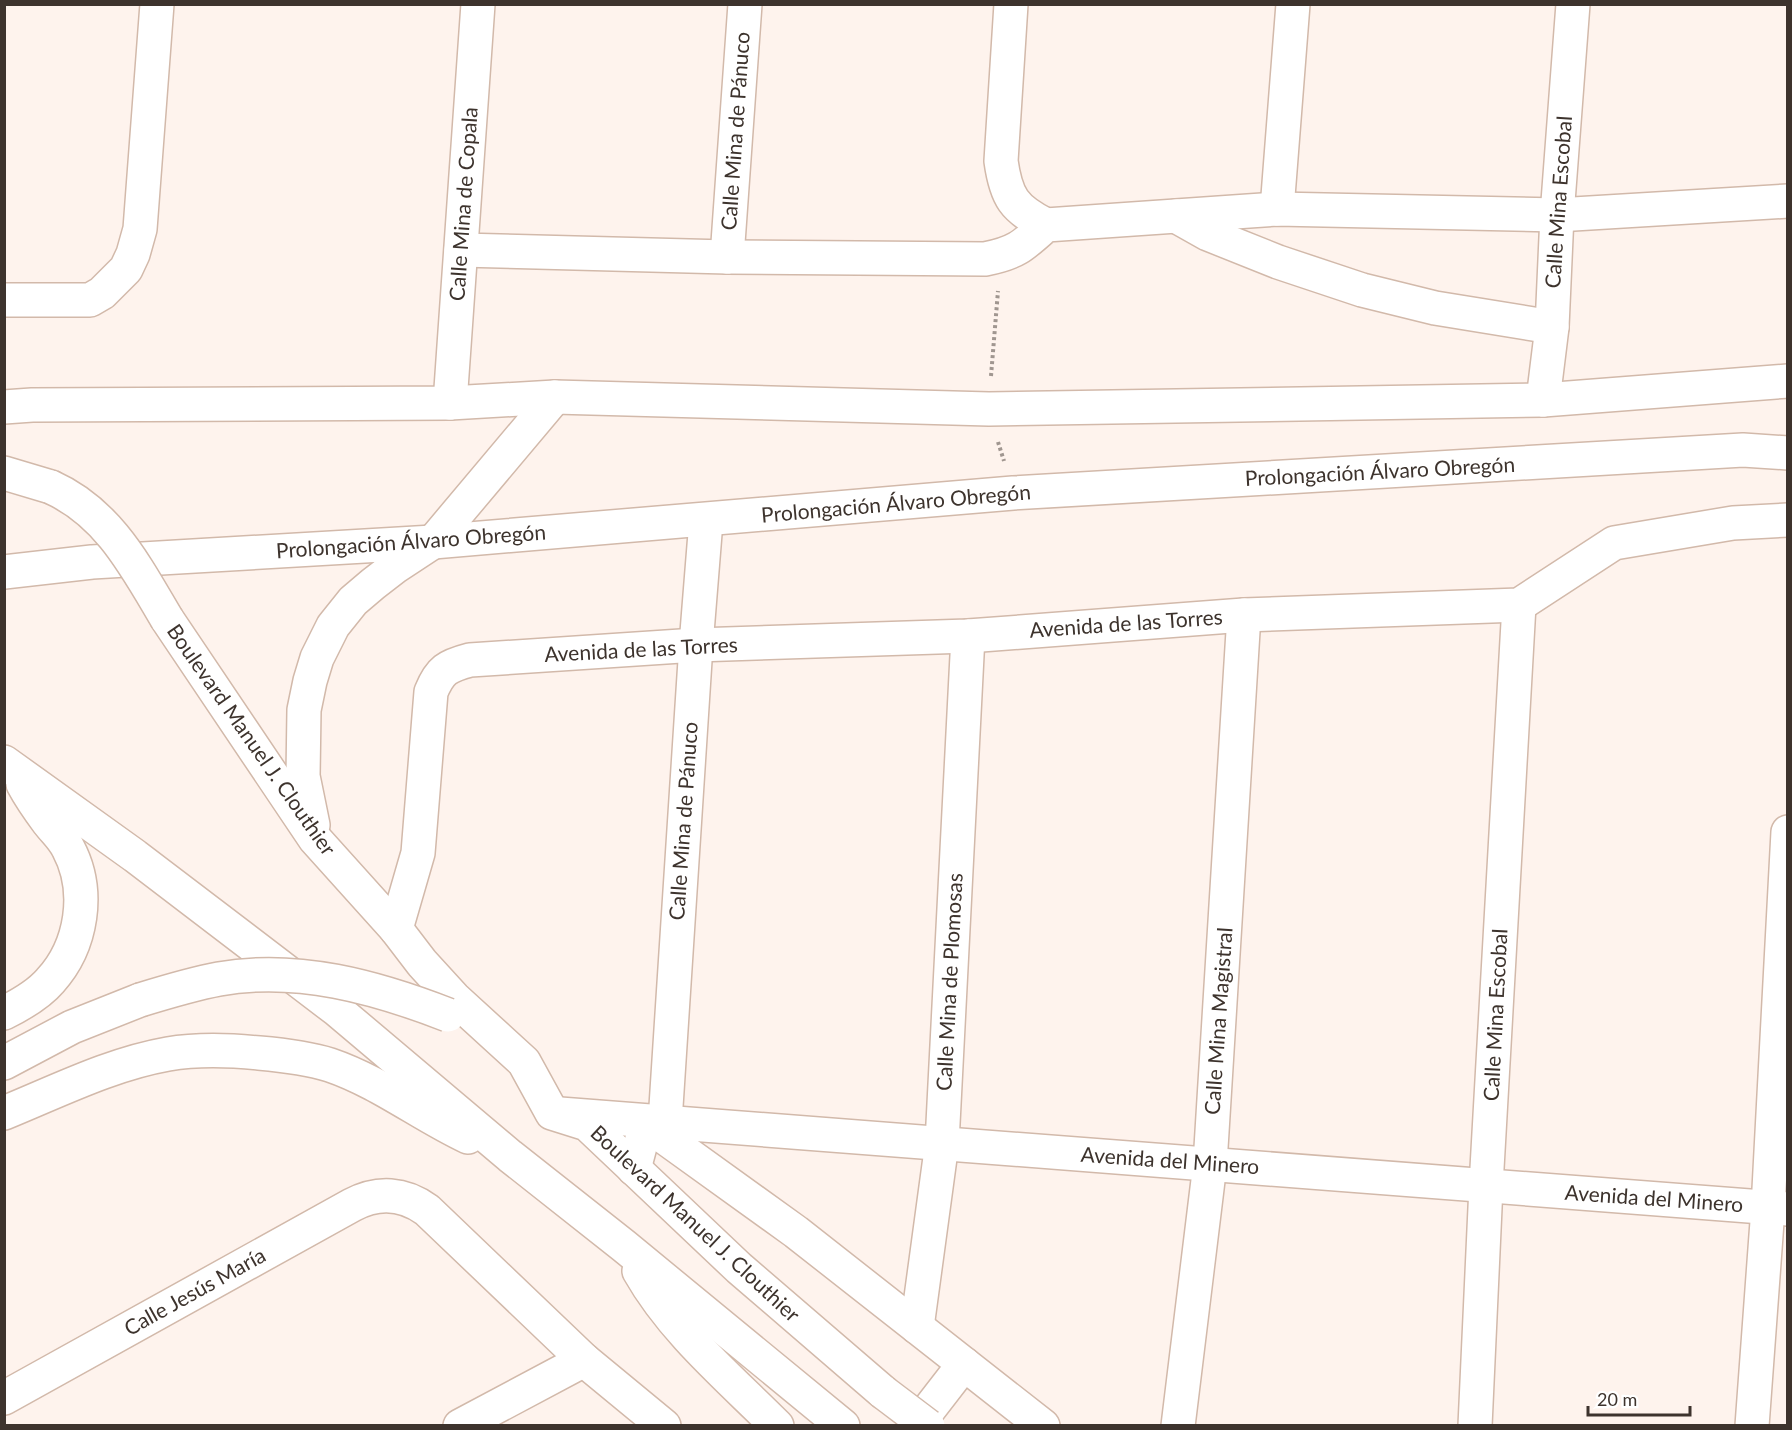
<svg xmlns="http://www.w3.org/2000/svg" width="1792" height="1430" viewBox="0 0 1792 1430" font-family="Lato,sans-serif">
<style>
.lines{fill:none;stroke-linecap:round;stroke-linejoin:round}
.minor-casing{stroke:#d2b9aa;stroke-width:36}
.tertiary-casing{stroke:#d2b9aa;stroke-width:36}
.primary-casing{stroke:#d2b9aa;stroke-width:36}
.path{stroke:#a09690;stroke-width:4;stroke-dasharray:3 3;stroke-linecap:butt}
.minor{stroke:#fff;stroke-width:33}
.tertiary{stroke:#fff;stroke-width:33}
.primary{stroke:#fff;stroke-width:33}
.primary-bridge-casing{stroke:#d2b9aa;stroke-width:36;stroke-linecap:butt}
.primary-bridge{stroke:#fff;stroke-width:33}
.labels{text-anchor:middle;stroke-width:4.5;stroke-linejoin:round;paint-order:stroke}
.street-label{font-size:21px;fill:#3d332d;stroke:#fff}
</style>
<rect width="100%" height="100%" fill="#fef3ed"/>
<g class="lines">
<defs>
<g id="minor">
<path d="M1011,4L1001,161C1006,197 1014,209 1046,225"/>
<polyline points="1277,209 1293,4"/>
<polyline points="1176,216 1208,234 1278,262 1362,290 1435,308 1552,327"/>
<path d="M461,250L727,257L985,259C1016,253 1023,246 1046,225L1277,209L1557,215L1788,201"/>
<polyline points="727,257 745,4"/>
<polyline points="4,300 90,300 102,293 126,269 133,254 140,229 157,4"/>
<polyline points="450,403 478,4"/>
<path d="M396,929L418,853L431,692C440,670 447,666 470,660L696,645L968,636L1244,615L1519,605L1614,543L1733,523L1788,520"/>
<polyline points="560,1114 1788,1209"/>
<polyline points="646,1124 796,1232 1043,1426"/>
<polyline points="634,1169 646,1124 665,1122 696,645 706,521"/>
<polyline points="917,1327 942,1143 968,636"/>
<path d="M4,1398L352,1205C378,1191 404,1193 427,1210L584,1360L664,1426"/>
<polyline points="460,1426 584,1360"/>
<polyline points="916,1426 964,1364"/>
<polyline points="1178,1426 1210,1164 1244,615"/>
<polyline points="1475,1426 1486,1186 1519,605"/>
<polyline points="1752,1426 1768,1208 1788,832"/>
</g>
<polyline id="tertiary" points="1543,400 1552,327 1557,215 1573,4"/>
<g id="primary">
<polyline points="4,407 32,405 450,403 555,397 989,409 1543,400 1788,381"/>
<polyline points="4,473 51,487"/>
<polyline points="4,572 92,562 433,542 1013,493 1743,450 1788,453"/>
<polyline points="167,619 315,839 396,929 422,963 454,998 524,1062 552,1113 587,1124 739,1268 883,1392"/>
<polyline points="4,762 135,856 337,1010 510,1156 624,1246 843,1426"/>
<polyline points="313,825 303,776 304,710 310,681 317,658 333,626 353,601 373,584 395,567 433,542 555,397"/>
<path d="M4,1013C20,1005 38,995 50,981C82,946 91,891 68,848C63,838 55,831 48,822C39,810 30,797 23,784"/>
<polyline points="4,1063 72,1027 140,1000"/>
<path d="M4,1113C58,1091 111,1064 168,1054C197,1049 229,1050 259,1053C282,1055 308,1058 330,1065C380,1082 421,1115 468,1137"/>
<path d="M639,1271C673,1331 728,1377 777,1426"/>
</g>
</defs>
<use href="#minor" class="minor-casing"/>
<use href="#tertiary" class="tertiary-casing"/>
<use href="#primary" class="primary-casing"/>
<g class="path">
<polyline points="991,376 998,291"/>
<polyline points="998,442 1004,461"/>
</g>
<use href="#minor" class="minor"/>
<use href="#tertiary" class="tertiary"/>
<use href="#primary" class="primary"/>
<defs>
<g id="primary-bridge">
<path d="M51,487C109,513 136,567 167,619"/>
<path d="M140,1000C166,992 192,984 219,979C297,965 376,987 448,1015"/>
<polyline points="883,1392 928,1426"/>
</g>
</defs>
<use href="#primary-bridge" class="primary-bridge-casing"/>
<use href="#primary-bridge" class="primary-bridge"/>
</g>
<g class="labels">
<g class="street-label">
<text transform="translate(736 131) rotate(-86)" y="7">Calle Mina de Pánuco</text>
<text transform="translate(1559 202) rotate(-86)" y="7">Calle Mina Escobal</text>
<text transform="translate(464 204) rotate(-86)" y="7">Calle Mina de Copala</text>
<text transform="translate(1380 472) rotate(-3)" y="7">Prolongación Álvaro Obregón</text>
<text transform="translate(896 504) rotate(-5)" y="7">Prolongación Álvaro Obregón</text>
<text transform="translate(411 542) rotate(-4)" y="7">Prolongación Álvaro Obregón</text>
<text transform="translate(1126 624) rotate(-4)" y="7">Avenida de las Torres</text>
<text transform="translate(641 650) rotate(-3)" y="7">Avenida de las Torres</text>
<text transform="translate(251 740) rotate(55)" y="7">Boulevard Manuel J. Clouthier</text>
<text transform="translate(684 821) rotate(-86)" y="7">Calle Mina de Pánuco</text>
<text transform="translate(950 982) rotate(-87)" y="7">Calle Mina de Plomosas</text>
<text transform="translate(1496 1015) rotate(-87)" y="7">Calle Mina Escobal</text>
<text transform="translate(1219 1021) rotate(-86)" y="7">Calle Mina Magistral</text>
<text transform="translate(1170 1161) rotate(4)" y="7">Avenida del Minero</text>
<text transform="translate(1654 1199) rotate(4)" y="7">Avenida del Minero</text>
<text transform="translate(695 1224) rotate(43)" y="7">Boulevard Manuel J. Clouthier</text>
<text transform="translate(195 1292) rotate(-29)" y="7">Calle Jesús María</text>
</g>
</g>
<rect width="1792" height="1430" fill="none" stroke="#3d332d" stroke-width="12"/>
<path d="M1588 1406v9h102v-9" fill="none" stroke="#3d332d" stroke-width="3"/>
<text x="1597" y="1406" font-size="18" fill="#3d332d" stroke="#ffffff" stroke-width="4.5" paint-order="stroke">20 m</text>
</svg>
